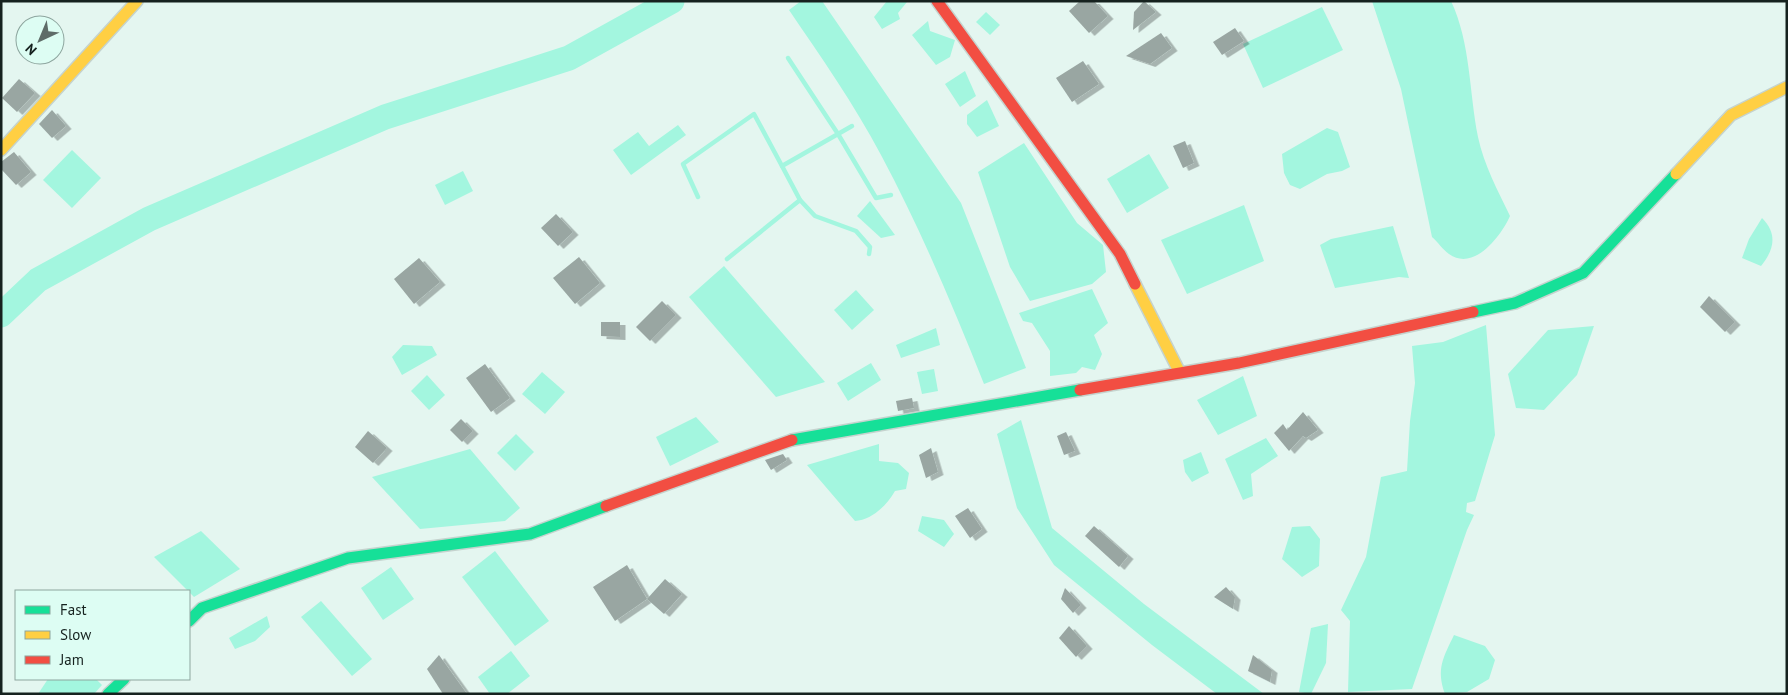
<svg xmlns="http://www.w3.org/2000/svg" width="1788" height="695" viewBox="0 0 1788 695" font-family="'PT Sans',sans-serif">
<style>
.water{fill:#a3f6df}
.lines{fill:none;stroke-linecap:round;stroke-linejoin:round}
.stream{stroke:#a3f6df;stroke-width:4.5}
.river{stroke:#a3f6df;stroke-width:25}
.building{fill:#99a6a2;filter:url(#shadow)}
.fast-casing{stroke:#c5d3ce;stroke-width:14}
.slow-casing{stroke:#c5d3ce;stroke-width:14}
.jam-casing{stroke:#c5d3ce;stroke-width:14}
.fast{stroke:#16e098;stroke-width:11}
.slow{stroke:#ffcf43;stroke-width:11}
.jam{stroke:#f24e42;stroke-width:11}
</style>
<defs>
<filter id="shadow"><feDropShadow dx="5.5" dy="3" stdDeviation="0" flood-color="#0004"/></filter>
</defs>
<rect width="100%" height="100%" fill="#e4f6f0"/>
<g class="water">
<path d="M801,1H822L961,203L1026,368L984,384C953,306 920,228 881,155C854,104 821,57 789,10Z"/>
<polygon points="887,1 907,2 898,13 900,19 882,29 874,17"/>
<path d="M1372,1H1451C1471,44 1469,92 1478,137C1484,165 1498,191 1510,216C1501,236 1474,272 1449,254C1443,250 1438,242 1432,237L1401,89Z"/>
<polygon points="1322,7 1343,50 1263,88 1243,44"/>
<polygon points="986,12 1000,25 990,35 976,22"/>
<polygon points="928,21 930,31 955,40 950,57 936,65 912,35"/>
<polygon points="965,71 976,96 960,107 945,84"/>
<polygon points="987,100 999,126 977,137 967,124 967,115"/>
<polygon points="678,125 686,135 631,175 613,150 638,132 649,146"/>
<polygon points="1327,128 1338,132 1350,167 1342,171 1327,174 1300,189 1290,185 1284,173 1282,154"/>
<polygon points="1024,143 1077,223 1103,245 1106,272 1092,284 1030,301 1010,267 978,172"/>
<polygon points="72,150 101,178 72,208 43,180"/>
<polygon points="1149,154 1169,188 1127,213 1107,179"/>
<polygon points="463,171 473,191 445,205 435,185"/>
<polygon points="870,201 895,235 881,238 857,216"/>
<polygon points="1244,205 1264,261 1187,294 1161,240"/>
<path d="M1762,218C1778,234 1774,250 1761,266L1742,258L1749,239Z"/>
<polygon points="1393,226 1409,278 1399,277 1335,288 1320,245 1331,239"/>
<polygon points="724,266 825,382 776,397 689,297"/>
<polygon points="1092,289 1108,323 1094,335 1102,354 1095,370 1082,367 1076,373 1050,376 1050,351 1032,323 1023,321 1019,313"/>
<polygon points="856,290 874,310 852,330 834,310"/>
<polygon points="1486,325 1495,435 1475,501 1467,503 1466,512 1474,515 1467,530 1412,689 1348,692 1350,621 1341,610 1366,557 1381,477 1407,471 1410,421 1415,383 1412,346 1443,342"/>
<polygon points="1594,326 1577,375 1544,410 1516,408 1508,374 1548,330"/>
<polygon points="936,328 940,345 901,358 896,345"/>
<polygon points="403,345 432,346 437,355 402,375 392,357"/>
<polygon points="871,363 881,380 848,401 837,383"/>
<polygon points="934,369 938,391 922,394 917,372"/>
<polygon points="542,372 565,392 545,414 522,394"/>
<polygon points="427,375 445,395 429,410 411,391"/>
<polygon points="1243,376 1257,416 1218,435 1197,400"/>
<polygon points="696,417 719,442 670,466 656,437"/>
<polygon points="1021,420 1052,528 1144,604 1264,694 1217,694 1152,645 1054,565 1017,508 997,434"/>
<polygon points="516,434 534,452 515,471 497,453"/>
<polygon points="1266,438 1278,456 1251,474 1253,496 1243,500 1225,459"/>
<path d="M879,444V461L898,463L909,473L906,489L895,491C887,505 872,520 855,521L807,465Z"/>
<polygon points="470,449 520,508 505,521 420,529 372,477"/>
<polygon points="1201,452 1209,473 1192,482 1185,472 1183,460"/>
<polygon points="922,516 944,520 954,534 944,547 918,531"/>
<polygon points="1310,526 1320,539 1319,566 1302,577 1282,559 1292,527"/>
<polygon points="201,531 240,569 194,597 154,557"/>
<polygon points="495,551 549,621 515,646 462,577"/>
<polygon points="391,567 414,599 383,620 361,588"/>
<polygon points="321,601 372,659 352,676 301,617"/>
<polygon points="267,616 270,627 255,641 235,649 229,638"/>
<polygon points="1328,624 1326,663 1311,694 1299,692 1311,628"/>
<path d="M1454,635L1485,646L1495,660L1489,679L1467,692L1445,694C1436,669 1443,658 1454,635Z"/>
<polygon points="511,651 530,676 507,694 490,694 478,677"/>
<polygon points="48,679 96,679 102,685 94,694 38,694"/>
</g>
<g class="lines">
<g class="stream">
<polyline points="788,58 838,134 876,198 891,195"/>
<polyline points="698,197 683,164 754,114 782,166"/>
<polyline points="800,200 782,166 852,126"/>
<polyline points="727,259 800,200 815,216 856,231 870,247 869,254"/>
</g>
<polyline class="river" points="1,315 38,280 149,219 385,117 569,58 672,1"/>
</g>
<g class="building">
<polygon points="1080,1 1094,1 1108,16 1089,33 1069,11"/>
<polygon points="1144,1 1156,12 1133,30 1134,12"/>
<polygon points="1235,28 1244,41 1222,55 1213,42"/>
<polygon points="1161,33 1172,48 1150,64 1126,56"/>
<polygon points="1083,61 1099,84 1072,102 1056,78"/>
<polygon points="19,79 35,93 17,112 2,98"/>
<polygon points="52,110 66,126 52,138 39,124"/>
<polygon points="1185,141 1194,163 1183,168 1173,146"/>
<polygon points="14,152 31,172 16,185 1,169 1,162"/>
<polygon points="556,214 573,232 558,246 541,228"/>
<polygon points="579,257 600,283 575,304 553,278"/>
<polygon points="419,258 440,282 414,304 394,279"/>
<polygon points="1709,296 1735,322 1725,332 1700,307"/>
<polygon points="662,301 676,315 650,341 636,327"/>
<polygon points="601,322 620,322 620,337 601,336"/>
<polygon points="485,364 510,398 491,412 466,378"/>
<polygon points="912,398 914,408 898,411 896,401"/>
<polygon points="1303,412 1318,430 1306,438 1303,436 1289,451 1274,433 1283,424 1287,430"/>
<polygon points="461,419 473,431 462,442 450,430"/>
<polygon points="368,431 387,448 373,463 355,447"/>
<polygon points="1066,432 1075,451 1064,455 1057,436"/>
<polygon points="931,448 938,472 926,478 919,455"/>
<polygon points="783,454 787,460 771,470 765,460"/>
<polygon points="968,508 982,529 970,538 955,516"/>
<polygon points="1094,526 1128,556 1119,567 1085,536"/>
<polygon points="627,565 647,599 615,621 593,587"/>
<polygon points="665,579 682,594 664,614 647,599"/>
<polygon points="1226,587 1235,597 1233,609 1214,597"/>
<polygon points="1065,588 1081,605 1073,613 1061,599"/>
<polygon points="1069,626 1087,646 1076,657 1059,638"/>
<polygon points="439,655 467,694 443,694 427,669"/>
<polygon points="1253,655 1272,670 1270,682 1248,671"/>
</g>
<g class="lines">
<defs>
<g id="fast">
<polyline points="1473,312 1515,303 1583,273 1676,174"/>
<polyline points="792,440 1080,390"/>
<polyline points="189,621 202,608 348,558 530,534 606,506"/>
<polyline points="108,694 124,679"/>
</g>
<g id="slow">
<polyline points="1,150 137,1"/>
<polyline points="1676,174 1731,115 1787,87"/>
<polyline points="1135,284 1180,373"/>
</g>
<g id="jam">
<polyline points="937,1 1120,254 1135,284"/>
<polyline points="1080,390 1239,363 1473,312"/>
<polyline points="606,506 792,440"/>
</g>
</defs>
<use href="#fast" class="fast-casing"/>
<use href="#slow" class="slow-casing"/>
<use href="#jam" class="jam-casing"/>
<use href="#fast" class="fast"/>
<use href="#slow" class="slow"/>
<use href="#jam" class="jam"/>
</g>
<rect width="1788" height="695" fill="none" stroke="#16221f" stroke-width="5"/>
<rect x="15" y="590" width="175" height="90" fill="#ddfdf3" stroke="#8da59e"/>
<rect x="25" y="606" width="25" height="8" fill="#16e098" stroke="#8da59e"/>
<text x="60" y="615" font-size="15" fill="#16221f">Fast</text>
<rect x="25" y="631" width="25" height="8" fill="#ffcf43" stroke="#8da59e"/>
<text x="60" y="640" font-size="15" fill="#16221f">Slow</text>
<rect x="25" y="656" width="25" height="8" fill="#f24e42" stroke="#8da59e"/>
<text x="60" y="665" font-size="15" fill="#16221f">Jam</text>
<g transform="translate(40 40) rotate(224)"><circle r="24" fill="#ddfdf3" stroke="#8da59e"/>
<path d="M0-4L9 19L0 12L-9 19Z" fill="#5e6c68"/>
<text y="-8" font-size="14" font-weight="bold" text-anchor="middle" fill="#16221f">N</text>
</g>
</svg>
